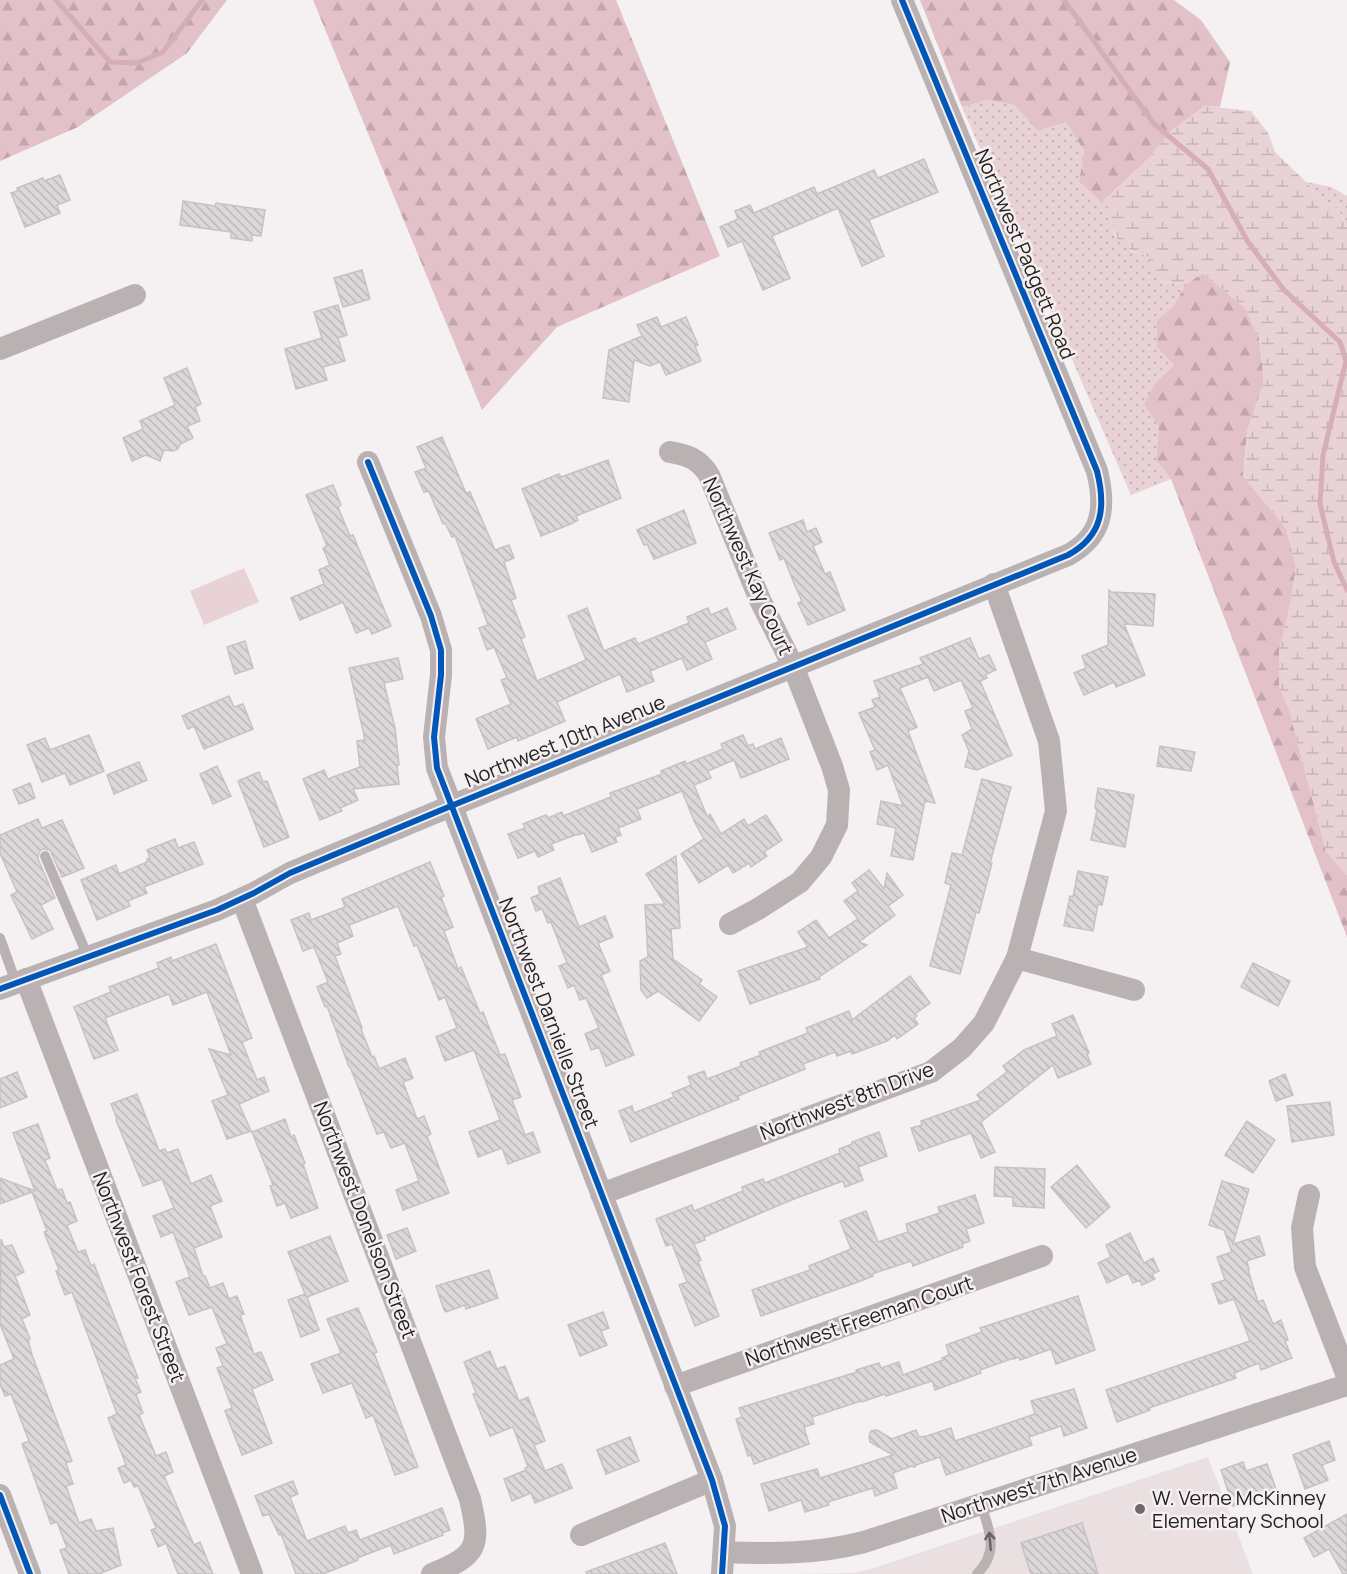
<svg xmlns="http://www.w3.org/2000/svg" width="1347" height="1574" viewBox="0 0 1347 1574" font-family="Manrope,sans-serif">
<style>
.built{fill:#eadfe1}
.grass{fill:url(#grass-dots)}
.forest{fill:url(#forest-firs)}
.wetland{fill:url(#wetland-marsh)}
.park{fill:#e8d2d6}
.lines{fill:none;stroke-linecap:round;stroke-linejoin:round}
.stream{stroke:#d5aeb6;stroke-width:5}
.building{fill:url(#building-back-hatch);stroke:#c6c2c3;stroke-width:1.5}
.lane{stroke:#bab1b3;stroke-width:10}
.street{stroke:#bab1b3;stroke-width:22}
.cycleway-casing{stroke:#f6eff0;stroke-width:10}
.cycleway{stroke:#0057b8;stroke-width:6}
.oneway{stroke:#676263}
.poi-dot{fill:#6c696a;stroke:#f6eff0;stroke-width:2}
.labels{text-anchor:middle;stroke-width:5;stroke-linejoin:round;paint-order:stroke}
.street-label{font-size:20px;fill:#232121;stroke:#f6eff0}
.poi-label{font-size:20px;fill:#232121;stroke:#f6eff0;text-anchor:start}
</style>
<defs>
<pattern id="grass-dots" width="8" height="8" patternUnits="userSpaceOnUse" patternTransform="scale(1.5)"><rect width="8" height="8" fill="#e8d2d6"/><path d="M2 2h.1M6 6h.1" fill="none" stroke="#c7b4b7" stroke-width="1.8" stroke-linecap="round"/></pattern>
<pattern id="forest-firs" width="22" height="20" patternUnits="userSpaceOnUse" patternTransform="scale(1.5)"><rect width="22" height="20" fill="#e2c2c8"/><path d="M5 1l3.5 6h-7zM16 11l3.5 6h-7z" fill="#c2a6ac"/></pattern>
<pattern id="wetland-marsh" width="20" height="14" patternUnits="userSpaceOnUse" patternTransform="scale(1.5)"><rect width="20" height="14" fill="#e8d2d6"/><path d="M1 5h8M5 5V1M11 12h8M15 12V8" fill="none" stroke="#c7b4b7"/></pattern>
<pattern id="building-back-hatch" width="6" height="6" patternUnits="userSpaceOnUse" patternTransform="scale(1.5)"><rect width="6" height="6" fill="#dcd8d9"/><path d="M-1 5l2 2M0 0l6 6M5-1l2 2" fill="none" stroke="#bcb9ba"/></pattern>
</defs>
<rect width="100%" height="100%" fill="#f5f0f1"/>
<polygon class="built" points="1208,1457 1253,1574 794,1574 852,1573 871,1569"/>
<g class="grass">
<polygon points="987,100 1014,105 1038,131 1066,122 1084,151 1079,182 1102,202 1111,215 1115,236 1131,251 1150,257 1162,282 1186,284 1173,307 1174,365 1157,381 1159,426 1156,460 1171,479 1131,495 962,107"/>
<polygon points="1306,182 1331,187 1347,196 1347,228 1337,206 1320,200"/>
</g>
<g class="forest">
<polygon points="0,0 227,0 187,53 78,127 0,161"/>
<polygon points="313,0 616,0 720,256 557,327 482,410"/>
<polygon points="920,0 1174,0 1201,20 1230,62 1220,107 1205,106 1172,130 1147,160 1102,202 1079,182 1084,151 1066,122 1038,131 1014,105 987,100 962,107"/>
<polygon points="1203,273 1244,307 1259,337 1264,382 1247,432 1243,476 1286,528 1296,566 1279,686 1289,709 1326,851 1347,875 1347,937 1171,479 1156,460 1159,426 1144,404 1157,381 1174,365 1157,347 1157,320 1173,307 1186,284"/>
</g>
<path class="wetland" d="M1205,106L1251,111L1268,133L1275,152L1306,182L1320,200L1337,206L1347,228V875L1326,851L1289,709L1279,686V650L1290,604L1296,566L1286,528L1243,476L1247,432L1264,382L1259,337L1244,307L1203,273L1186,284L1163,282L1151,270L1149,257C1137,253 1119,247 1115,233C1110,219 1111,215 1102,202L1147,160L1172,130Z"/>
<polygon class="park" points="244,568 259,602 204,625 190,591"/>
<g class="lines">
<g class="stream">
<polyline points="56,0 110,62 137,63 163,52 202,0"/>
<polyline points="1064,0 1154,124 1208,169 1248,242 1284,290 1340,342 1346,361 1323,455 1320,504 1334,562 1347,590"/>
</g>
</g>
<g class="building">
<polygon points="924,159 938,192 869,220 884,256 862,266 838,208 772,236 790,278 763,290 742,241 728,247 720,227 738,219 735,211 750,205 754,213 814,187 817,194 874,170 878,178"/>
<polygon points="60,175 70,200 57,205 60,213 25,227 11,193 18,191 17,188 43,178 44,181"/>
<polygon points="183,201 215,206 216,203 265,210 261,236 252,235 252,241 231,238 231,232 180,225"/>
<polygon points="362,270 370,299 343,307 334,278"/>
<polygon points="338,305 347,335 338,338 345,361 323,367 327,380 296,389 285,349 322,338 314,312"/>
<polygon points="657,317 661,327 686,317 698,345 695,346 701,361 666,375 660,362 650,366 634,360 629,402 603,398 609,350 642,336 637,325"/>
<polygon points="187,368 201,404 195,407 200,421 187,426 193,438 180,444 178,449 173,451 164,450 160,461 146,455 132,461 123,438 143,429 140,421 175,405 164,378"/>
<polygon points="442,437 466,493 470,492 495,550 509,545 514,558 504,562 516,598 511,600 525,637 521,639 537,681 586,660 568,616 587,608 604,651 635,638 638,644 689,623 687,617 708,608 711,615 727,608 736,629 705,642 712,659 687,670 682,658 650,671 654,681 627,692 620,674 557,702 565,721 518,741 517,737 488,749 476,719 511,704 501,680 507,678 494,647 487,650 479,628 488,625 455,536 452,537 445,523 443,524 430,494 428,491 424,492 415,472 426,468 417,447"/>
<polygon points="608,460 621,498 576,516 578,520 573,523 541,536 522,489 559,474 561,477"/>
<polygon points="333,485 341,505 338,507 350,536 353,535 391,626 372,634 369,628 356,633 343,602 300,620 291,598 324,584 319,570 330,565 323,548 327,546 306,495"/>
<polygon points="684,510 696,543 654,559 647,544 644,545 637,530"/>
<polygon points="803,520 807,532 816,528 822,542 813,546 825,574 830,572 845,610 808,625 798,603 802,601 795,586 784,558 780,560 769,533"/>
<polygon points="1109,590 1111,592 1155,594 1153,626 1124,624 1145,675 1116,687 1114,682 1084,695 1074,673 1086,668 1082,656 1108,645"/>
<polygon points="970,638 979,659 989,655 996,670 985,675 987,678 980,681 1012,755 977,770 965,767 969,751 962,735 972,729 965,711 973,708 961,680 934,691 928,677 900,688 917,727 908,731 935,803 925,801 913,860 891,856 896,828 877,824 881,801 903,806 888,765 877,770 870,752 875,750 859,713 875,707 872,700 880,697 874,681 923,664 920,658"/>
<polygon points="245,641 253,668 235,674 227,647"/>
<polygon points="398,658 403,679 384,683 395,728 399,765 397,765 399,784 353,789 358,800 340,808 342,811 320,820 303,779 324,770 328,779 360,767 357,741 365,740 349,668"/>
<polygon points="229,696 234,707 243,704 253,729 204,749 194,726 188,729 182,716"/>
<polygon points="89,735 104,771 70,785 65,773 42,782 27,745 45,738 50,750"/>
<polygon points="743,735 748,746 753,744 755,749 781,738 789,759 741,778 734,760 708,771 711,778 694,785 707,816 710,814 721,834 744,819 748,826 766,815 782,840 764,852 767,856 751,867 749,863 733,873 728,865 699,883 681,854 704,839 695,823 682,791 637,809 641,819 618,828 621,835 615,837 617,842 592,852 584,833 578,835 578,834 551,844 554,850 538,857 535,851 518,858 508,834 525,828 523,824 546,815 548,818 562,812 563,816 611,797 610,793 662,774 661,771 685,761 686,764 723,749 721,744"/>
<polygon points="1160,746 1195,752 1191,771 1157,766"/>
<polygon points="139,762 147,780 114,794 107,775"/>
<polygon points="217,766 231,796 213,804 200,774"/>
<polygon points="259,772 263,782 267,781 289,837 264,847 238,781"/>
<polygon points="982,779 1011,787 990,863 992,863 979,913 976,912 960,974 930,966 951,885 945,883 952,853 962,855"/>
<polygon points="30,783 35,798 19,804 13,790"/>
<polygon points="1098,788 1134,795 1125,847 1091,840 1097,810 1095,808"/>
<polygon points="38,819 42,828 62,820 84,868 62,877 50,850 43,849 39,852 38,859 55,898 41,905 53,929 32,939 11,895 17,892 0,853 0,835"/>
<polygon points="175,839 178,848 194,842 203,864 144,887 147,893 128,901 130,906 97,920 81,880 116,865 119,874 147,862 147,859 150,858 147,850"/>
<polygon points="676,856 680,928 671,929 673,959 702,980 699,984 717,997 699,1021 658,991 647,998 641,990 640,961 648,957 645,905 665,904 646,874"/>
<polygon points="430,862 444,896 441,897 453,927 444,931 458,969 461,967 480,1013 483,1012 500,1055 505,1054 521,1097 512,1100 525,1135 533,1132 540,1152 508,1164 502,1148 478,1157 469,1132 500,1120 474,1050 445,1061 436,1037 457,1028 445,997 439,1000 417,945 414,946 398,906 349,925 353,936 337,943 341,954 335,956 362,1028 361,1029 372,1057 374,1056 379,1069 405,1058 413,1078 403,1082 417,1119 424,1116 431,1134 427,1136 449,1193 403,1210 396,1190 419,1181 405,1143 391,1148 384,1132 377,1134 350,1067 349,1067 327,1006 325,1007 317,987 328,982 314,947 303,951 291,920 309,913 311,920 345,907 342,899"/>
<polygon points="869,870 884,889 887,873 903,895 888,906 895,915 859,942 867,945 819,977 820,979 750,1004 738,971 808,947 798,932 816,920 829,938 858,919 844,901 858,891 852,883"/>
<polygon points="1078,871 1108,877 1102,905 1098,904 1093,931 1064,926 1070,896 1073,897"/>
<polygon points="560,878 579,927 605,916 613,937 598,943 610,971 601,975 634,1055 606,1066 599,1047 591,1050 585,1034 599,1028 586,998 580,1000 574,985 568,988 559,966 567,963 551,922 548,923 542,909 536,911 531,898 540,894 538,887"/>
<polygon points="216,944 252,1038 242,1042 257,1080 264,1077 269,1091 239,1104 251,1131 227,1139 212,1101 228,1095 209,1049 231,1055 207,992 173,1005 169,994 105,1018 118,1050 94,1059 74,1007 111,992 109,987 159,968 157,963 171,957 172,961"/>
<polygon points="1253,963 1290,981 1278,1006 1241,987"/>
<polygon points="910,976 930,1003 915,1014 917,1016 914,1018 918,1024 897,1039 895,1035 887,1041 852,1054 851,1051 837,1056 835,1052 803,1064 805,1069 738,1096 739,1099 631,1142 619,1111 632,1106 634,1113 674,1097 672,1093 691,1085 688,1077 704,1071 707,1079 741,1066 740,1063 761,1055 759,1052 808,1033 806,1028 849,1011 852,1020"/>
<polygon points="1073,1015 1089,1053 1087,1054 1091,1064 1058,1078 1053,1065 981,1122 995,1152 981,1158 971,1133 919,1151 911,1128 922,1125 921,1121 981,1100 977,1095 1007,1072 1003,1066 1024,1050 1057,1036 1052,1024"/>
<polygon points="17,1072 27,1097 0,1108 0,1079"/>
<polygon points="1285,1074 1293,1095 1276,1101 1269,1081"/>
<polygon points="137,1094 159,1151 165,1149 167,1153 178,1149 191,1184 211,1175 222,1201 210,1206 222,1237 194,1248 203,1276 205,1276 210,1288 223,1283 229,1299 237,1296 244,1314 240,1315 254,1354 261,1352 273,1380 252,1389 272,1443 242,1455 225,1411 232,1408 217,1368 223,1366 216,1348 227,1344 212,1307 189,1315 176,1282 190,1277 173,1232 161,1237 153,1216 174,1208 162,1179 143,1186 116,1120 117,1119 111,1104"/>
<polygon points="1330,1102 1334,1135 1292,1142 1287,1106"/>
<polygon points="285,1119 291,1137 294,1135 305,1163 303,1164 318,1208 291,1218 285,1203 277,1206 270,1186 273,1185 252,1132"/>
<polygon points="1247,1121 1275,1140 1253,1173 1225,1155"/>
<polygon points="38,1124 50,1158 45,1160 57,1190 62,1189 67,1203 70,1202 77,1221 67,1225 78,1252 85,1250 91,1266 94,1264 138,1378 135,1378 141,1392 136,1394 143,1413 139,1415 156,1456 166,1452 173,1472 164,1476 194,1545 200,1542 213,1574 178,1574 166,1543 158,1547 151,1530 156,1528 138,1486 134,1487 131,1480 124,1483 118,1468 126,1465 108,1418 117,1414 72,1292 65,1295 56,1271 59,1270 44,1232 47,1231 32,1192 0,1204 0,1178 35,1191 13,1133"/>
<polygon points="879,1132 887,1156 858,1167 863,1180 845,1187 843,1181 794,1199 704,1237 705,1240 694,1244 701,1260 698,1261 719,1316 695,1326 679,1285 687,1282 672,1244 666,1246 656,1219 692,1205 694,1211 743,1191 742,1187 763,1179 765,1183 840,1153 839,1149 852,1144 852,1142"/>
<polygon points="1077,1165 1110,1207 1086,1228 1051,1187"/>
<polygon points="995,1167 1045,1169 1044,1208 1013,1206 1013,1197 994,1196"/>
<polygon points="1222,1181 1249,1189 1233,1244 1259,1236 1265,1255 1247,1261 1249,1270 1248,1270 1258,1302 1263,1300 1273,1324 1281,1320 1288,1340 1285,1341 1292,1358 1261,1370 1259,1363 1234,1373 1236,1378 1149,1408 1150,1410 1117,1422 1106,1390 1250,1341 1234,1299 1219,1304 1212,1284 1225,1280 1217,1257 1232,1252 1224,1230 1209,1225"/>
<polygon points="975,1195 984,1223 966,1229 970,1241 962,1244 963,1247 913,1266 911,1261 872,1274 873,1276 858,1282 761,1316 752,1290 810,1270 809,1266 851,1249 840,1221 866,1211 878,1242 908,1232 906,1224 940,1213 938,1207"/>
<polygon points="407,1228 416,1251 396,1259 387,1235"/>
<polygon points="1130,1233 1144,1263 1153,1258 1159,1271 1152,1274 1155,1279 1142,1285 1140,1280 1133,1283 1128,1273 1107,1283 1098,1263 1111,1257 1106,1245"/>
<polygon points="330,1236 348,1281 307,1297 319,1330 301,1337 288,1300 305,1294 288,1252"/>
<polygon points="1,1239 4,1247 12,1245 24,1272 15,1276 30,1315 22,1319 30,1339 28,1340 32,1355 72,1461 66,1463 73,1484 66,1486 79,1523 91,1519 96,1531 113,1528 121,1565 99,1574 69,1574 60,1550 67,1548 57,1522 51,1524 22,1444 29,1441 11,1394 5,1396 0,1384 0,1365 14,1359 0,1324"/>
<polygon points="489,1270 498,1298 466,1309 465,1305 446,1312 444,1310 436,1286"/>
<polygon points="1078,1296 1095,1350 1056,1364 1051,1349 1020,1360 1019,1357 1014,1359 1014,1358 980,1370 981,1373 935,1390 932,1381 886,1396 885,1394 862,1402 861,1401 812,1417 814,1424 804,1427 809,1444 754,1464 751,1455 748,1456 736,1419 742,1417 739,1408 857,1372 856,1370 879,1363 881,1368 899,1362 903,1375 943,1360 942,1358 949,1355 946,1345 982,1332 980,1328"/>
<polygon points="358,1308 377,1352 374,1353 418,1467 395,1475 373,1415 366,1418 352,1383 323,1393 311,1364 341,1353 327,1319"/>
<polygon points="603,1312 609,1328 601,1331 607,1345 580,1356 568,1325"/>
<polygon points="490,1351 497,1369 505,1366 519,1401 528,1397 545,1441 534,1445 545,1471 562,1464 572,1488 535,1503 531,1493 512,1501 504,1479 526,1470 525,1468 528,1467 513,1427 490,1436 473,1394 476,1393 464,1362"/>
<polygon points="1074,1389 1087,1428 1064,1436 1061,1426 1029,1437 1032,1445 946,1475 940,1457 916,1465 915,1467 912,1466 893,1473 897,1488 875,1496 873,1488 828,1502 829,1505 805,1512 801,1500 769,1511 761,1484 817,1469 820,1478 893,1455 870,1442 869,1437 871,1431 877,1430 892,1439 916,1430 919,1437 927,1436 951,1428 955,1441 1035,1414 1031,1401"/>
<polygon points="630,1437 639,1461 606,1474 597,1450"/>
<polygon points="1329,1441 1335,1460 1322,1465 1328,1480 1305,1489 1293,1455"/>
<polygon points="1243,1462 1246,1471 1267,1464 1276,1489 1264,1493 1264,1495 1233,1506 1221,1470"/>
<polygon points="293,1481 298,1494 290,1497 307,1541 345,1526 348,1533 356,1530 360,1540 442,1508 450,1530 442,1533 443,1535 394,1554 391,1545 357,1558 358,1560 323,1574 296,1574 281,1534 279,1535 269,1514 263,1516 255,1496"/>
<polygon points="1347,1514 1347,1574 1343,1574 1329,1549 1314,1557 1304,1538"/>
<polygon points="1082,1523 1098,1574 1031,1574 1021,1543"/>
<polygon points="665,1543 677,1574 587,1574 586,1572"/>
</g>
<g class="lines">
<g class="lane">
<polyline points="45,856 88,957"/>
<polyline points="0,938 16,983"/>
<path d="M977,1574C1000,1551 989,1531 981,1504"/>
</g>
<g class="street">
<polyline points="0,349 135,295"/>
<path d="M670,452C688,455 699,459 709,475L760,600L793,666L832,766L839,790L837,825L821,857L800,882L758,909L730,924"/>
<polyline points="368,462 431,616 441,650 441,675 434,737 437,768 712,1480 725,1526 722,1574"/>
<path d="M242,899L470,1499C481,1547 478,1555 432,1574"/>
<polyline points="1017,958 1134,990"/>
<polyline points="26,979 252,1574"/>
<path d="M0,989L217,910L254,893L290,873L451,806L1068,555C1103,536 1106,507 1097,471L902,0"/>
<polyline points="601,1194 931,1072 962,1048 984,1023 1017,958 1056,811 1049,741 994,584"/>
<polyline points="1309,1195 1302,1228 1305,1267 1347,1376"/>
<polyline points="675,1386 1042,1256"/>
<polyline points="0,1495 30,1574"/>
<polyline points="581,1535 712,1480"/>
<path d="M725,1552C772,1554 818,1554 864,1542L1347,1385"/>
</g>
<defs>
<g id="cycleway">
<polyline points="368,462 431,616 441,650 441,675 434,737 437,768 712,1480 725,1526 722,1574"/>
<path d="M0,989L217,910L254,893L290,873L451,806L1068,555C1103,536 1106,507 1097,471L902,0"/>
<polyline points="0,1495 30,1574"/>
</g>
</defs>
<use href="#cycleway" class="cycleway-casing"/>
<use href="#cycleway" class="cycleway"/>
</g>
<defs><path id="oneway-shaft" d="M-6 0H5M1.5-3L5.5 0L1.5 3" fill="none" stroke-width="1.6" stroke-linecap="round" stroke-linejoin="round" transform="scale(1.5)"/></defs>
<use class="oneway" href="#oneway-shaft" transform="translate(990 1541) rotate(-95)"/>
<circle class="poi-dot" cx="1140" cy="1509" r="6"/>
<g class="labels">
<g class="street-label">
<text transform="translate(1025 254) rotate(67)" y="7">Northwest Padgett Road</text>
<text transform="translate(748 566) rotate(66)" y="7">Northwest Kay Court</text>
<text transform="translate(565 741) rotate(-22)" y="7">Northwest 10th Avenue</text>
<text transform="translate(549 1013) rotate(69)" y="7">Northwest Darnielle Street</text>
<text transform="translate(847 1101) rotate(-21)" y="7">Northwest 8th Drive</text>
<text transform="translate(365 1220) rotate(69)" y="7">Northwest Donelson Street</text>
<text transform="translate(139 1277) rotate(69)" y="7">Northwest Forest Street</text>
<text transform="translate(859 1321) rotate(-19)" y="7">Northwest Freeman Court</text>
<text transform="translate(1039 1485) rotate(-18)" y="7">Northwest 7th Avenue</text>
</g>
<g class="poi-label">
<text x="1152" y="1505">W. Verne McKinney<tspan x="1152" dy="23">Elementary School</tspan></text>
</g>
</g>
</svg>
